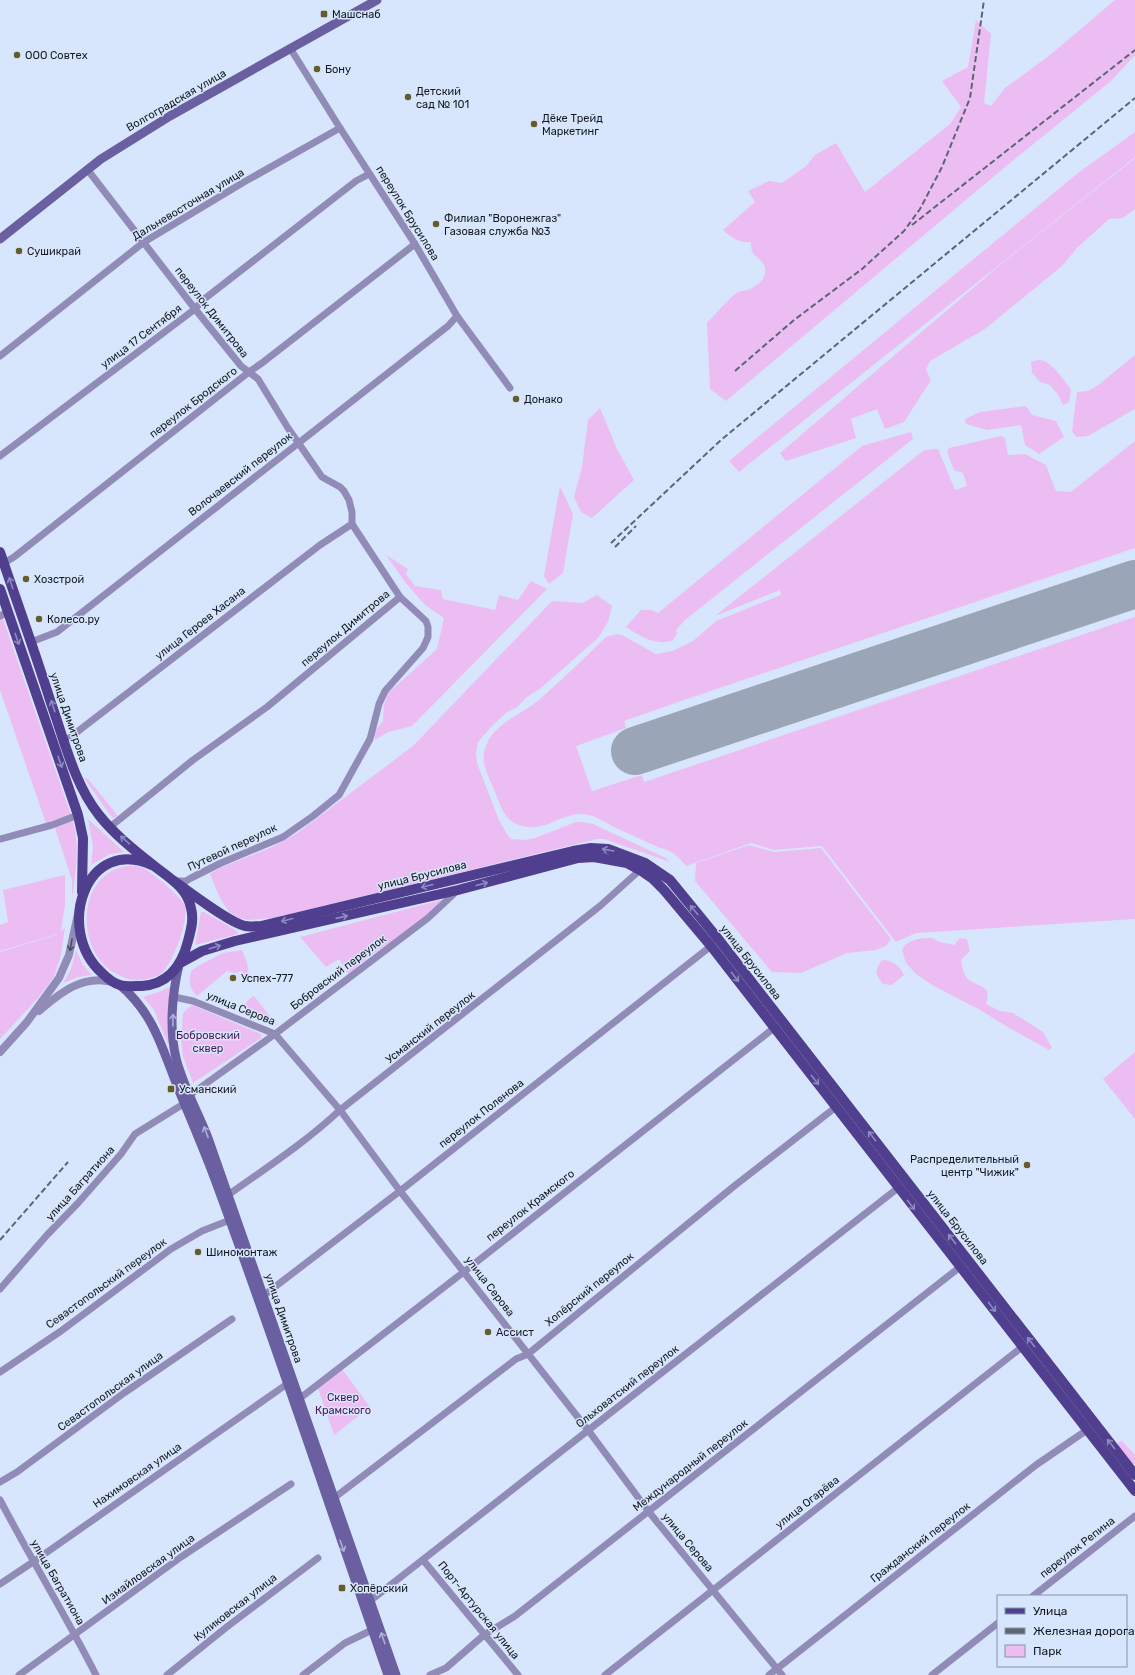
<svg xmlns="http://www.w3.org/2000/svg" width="1135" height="1675" viewBox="0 0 1135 1675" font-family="Rubik,sans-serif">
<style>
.green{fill:#ecbdf3}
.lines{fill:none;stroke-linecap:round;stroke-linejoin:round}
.runway{stroke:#9aa6b7;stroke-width:48}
.minor{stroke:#918bb8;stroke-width:7}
.tertiary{stroke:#918bb8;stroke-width:8}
.secondary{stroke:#6a5fa0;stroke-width:9}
.primary{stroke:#503e8e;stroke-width:10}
.rail{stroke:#5c6572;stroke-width:2;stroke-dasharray:6 3;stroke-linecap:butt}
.oneway{stroke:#8d8ac0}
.oneway2{stroke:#4c4c65}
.oneway3{stroke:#abb0d7}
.poi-dot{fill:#665c29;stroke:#d7e6fc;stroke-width:1.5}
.labels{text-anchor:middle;stroke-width:3;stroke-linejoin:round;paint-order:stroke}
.poi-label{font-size:11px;fill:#141921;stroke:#d7e6fc;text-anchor:start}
.street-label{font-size:11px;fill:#141921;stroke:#d7e6fc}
.park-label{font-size:11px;fill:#4e1556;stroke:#d7e6fc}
</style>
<rect width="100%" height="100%" fill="#d7e6fc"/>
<g class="green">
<path d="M1115,0H1135V55L1111,81L1004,168L726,401L710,389L707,323C714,316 730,297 738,292C740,291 744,291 747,290C756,287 767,279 765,268C762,256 750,259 751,242C741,243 731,238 723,230L755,202L748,191L769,181L782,183L806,166L815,155L836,143L865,192L950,124L961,107L942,81L968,67L976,20L991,34L984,103L991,106L1005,88L1050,55Z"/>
<polygon points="1135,132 1135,157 739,472 729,461 1078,173"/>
<polygon points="1135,158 1135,209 1123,218 1109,219 1077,248 1062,266 985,329 930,361 926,370 931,380 904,422 885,429 877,409 851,419 856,438 786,461 780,453 1000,265"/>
<polygon points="1135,355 1135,409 1088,436 1076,437 1072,431 1077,392 1088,391 1097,386"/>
<path d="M1038,360C1052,360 1062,379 1071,389L1069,402L1063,405L1059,396L1050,385L1040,382L1032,373L1031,362Z"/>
<polygon points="1026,406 1032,415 1056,421 1064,437 1039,454 1025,445 1021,425 987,430 966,424 965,419 980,412"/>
<polygon points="600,408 617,449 634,480 592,518 581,512 574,497 582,467 588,420"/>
<path d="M911,432L913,439L685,620L676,630L677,634L673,640C657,647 640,636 626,627L641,610H651L658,613L862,446Z"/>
<path d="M1001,436L1005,438L1008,455L1025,454L1046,465L1056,491L1071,492L1135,441V548L687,699L624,721L626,728L576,746L592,791L642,775L644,782L1135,617V919L916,933L896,942L822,846L774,850L751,843L686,866C679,857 672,850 660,848C645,841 631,835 616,828C604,822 594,814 580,814C558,815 542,834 519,825C504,820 500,805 495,792C490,779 480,763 485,749C492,723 522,715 540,699C563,679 584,658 606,637L617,634L622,635L656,654L672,651L693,641L716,621L781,595L780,590L715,616L924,450L937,449L939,451L955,490L967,486L963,473L954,470L947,452L949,448Z"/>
<polygon points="560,486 573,514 563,573 549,584 544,576"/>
<polygon points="386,555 408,569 406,574 415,586 441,590 443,599 495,610 499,595 518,600 531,581 547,589 412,726 388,732 375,740 374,732 383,721 384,705 388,693 437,649 444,618 425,605 405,582"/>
<polygon points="597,595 612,606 608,622 598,638 541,688 527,697 516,708 507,712 493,725 478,742 476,752 477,763 499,820 507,834 511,839 525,840 535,838 576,822 582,822 593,824 666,858 670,862 604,839 597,839 274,918 249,920 240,918 229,912 220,898 210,874 222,867 270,848 296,834 413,746 552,601 583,603"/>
<polygon points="0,611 71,815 46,823 0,690"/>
<polygon points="84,778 88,779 115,812 117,816 113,818 110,815"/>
<path d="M72,819C81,846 75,873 72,901V880L54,825Z"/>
<polygon points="88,819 124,852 110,854 91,865 93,847"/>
<polygon points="749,845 774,852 821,848 891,939 886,946 876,950 847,953 801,973 772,972 695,881 696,863"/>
<path d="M128,866C133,866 138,866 143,868C151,871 182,898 185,906C189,921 173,962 162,973C155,978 144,980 136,980C128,980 120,976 113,972C75,948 77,872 128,866Z"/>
<polygon points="65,875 65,904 61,931 65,928 61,955 54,977 38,998 0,1039 0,952 56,935 58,934 0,951 0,925 8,922 3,890"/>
<polygon points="445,899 447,904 367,958 349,975 339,959 326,967 300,937"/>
<polygon points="201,912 204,912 237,931 238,934 195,945"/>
<path d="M932,938L940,942L954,945L960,938L967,939L970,951L961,960C962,966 963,974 968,979C978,988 993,984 986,1004L1000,1011L1013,1013L1037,1028L1043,1032L1052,1048L1049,1050L1011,1029L980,1010L932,985L916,974L906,963L902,950C907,939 921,938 932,938Z"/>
<polygon points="76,950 83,965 92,975 78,977 63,983 71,969"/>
<path d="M242,950C247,961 250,970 248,983L241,971L235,973L227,971L197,996C189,988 189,982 191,971L198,966L223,953Z"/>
<path d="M882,960C892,960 900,966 904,975L892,985L883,984C875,973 874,972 882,960Z"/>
<polygon points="170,987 169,1043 168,1044 154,1010 143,997 156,993"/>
<polygon points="254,996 277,1025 243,1008 248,1000"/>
<polygon points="192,1005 261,1034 261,1038 193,1083 183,1057 181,1039 183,1013"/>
<polygon points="1135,1052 1135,1119 1103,1079"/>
<polygon points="342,1369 370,1407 334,1435 318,1388"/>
<polygon points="1122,1441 1135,1455 1135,1464 1133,1464 1119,1448 1118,1445 1119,1442"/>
</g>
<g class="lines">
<polyline class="runway" points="635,751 1135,584"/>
<g class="minor">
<polyline points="290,48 340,128 415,244 457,316 510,388"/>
<polyline points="87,169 195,309 241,366 258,379 288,428 322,477 340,487 344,491 349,500 352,512 352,524 400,597 426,621 428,627 428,637 423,648 385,691 379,704 370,739 339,795 313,816 283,837 221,863 191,878 186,881 174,881"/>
<polyline points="0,356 144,242 244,182 340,128"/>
<polyline points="0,456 195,309 203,300 356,181 369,174"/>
<polyline points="4,563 14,557 249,372 262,363 415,244"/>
<polyline points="0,616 8,612"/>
<polyline points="31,642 57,632 448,326 457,316"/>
<polyline points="64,742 320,545 352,524"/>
<polyline points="110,827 193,760 267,707 400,597"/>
<polyline points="0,839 52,825 78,815"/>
<polyline points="174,997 193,1001 275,1034 340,1110 400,1191 588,1430 649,1512 782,1675"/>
<polyline points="190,1095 275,1034 428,918 458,890"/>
<path d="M228,1195C266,1168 306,1142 340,1110L600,906L640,870"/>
<polyline points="0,1289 47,1235 78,1203 121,1154 135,1134 185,1103"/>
<polyline points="263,1296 400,1191 711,946"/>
<polyline points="0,1372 61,1331 171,1249 202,1231 230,1220"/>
<polyline points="299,1399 465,1271 774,1028"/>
<polyline points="0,1482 17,1472 124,1393 232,1319"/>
<polyline points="334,1498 516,1359 528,1354 733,1187 836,1107"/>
<path d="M0,1500C31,1559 66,1616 96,1675"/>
<polyline points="423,1560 518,1675"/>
<polyline points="0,1584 33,1562 287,1384"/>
<polyline points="1033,1596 1135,1516"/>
<polyline points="370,1601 898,1188"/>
<polyline points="19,1675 181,1557 291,1484"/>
<polyline points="167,1675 228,1626 318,1558"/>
<polyline points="303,1675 345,1643 372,1630"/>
<polyline points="430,1675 446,1668 484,1635 515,1616 960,1267"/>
<polyline points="605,1675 1022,1347"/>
<polyline points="769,1675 1036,1465 1087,1430"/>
<polyline points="932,1675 998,1623"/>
</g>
<g class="tertiary">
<path d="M39,1011C60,993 83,974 112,982"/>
<polyline points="0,1052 27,1022 59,978 69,955 78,914"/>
</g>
<g class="secondary">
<polyline points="0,239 101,159 170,116 377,0"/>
<path d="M179,965C172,994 169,1029 176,1058C183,1086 198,1112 208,1138L396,1675"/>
<path d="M120,985C154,1014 162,1048 178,1088C191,1120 205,1152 217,1185C277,1347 331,1512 388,1675"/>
</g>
<g class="primary">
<path d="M0,552C17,602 35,652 51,703C64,739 74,784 99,815C114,834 134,850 153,865C168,877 187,887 191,908C194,919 191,930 188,941C182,965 169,984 142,986C135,986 127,987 120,985C113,983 107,978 102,973C54,930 86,833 154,866"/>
<polyline points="0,589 78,815 83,838 82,892"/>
<path d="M174,881C190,892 228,922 245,926C250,927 256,926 261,926L573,851L591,848L608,849L645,863L670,880L719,940L1135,1475"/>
<polyline points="180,963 202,951 235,941 458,890 578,858 594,857 627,863 640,870 653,879 664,890 711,946 1135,1491"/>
</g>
<g class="rail">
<polyline points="912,225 1135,50"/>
<polyline points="735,371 794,320 862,269 904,231 920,209 942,167 970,98 984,0"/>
<polyline points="611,543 721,440 1135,98"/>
<polyline points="615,547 636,526"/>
<polyline points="0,1240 68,1162"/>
</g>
</g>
<defs><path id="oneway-shaft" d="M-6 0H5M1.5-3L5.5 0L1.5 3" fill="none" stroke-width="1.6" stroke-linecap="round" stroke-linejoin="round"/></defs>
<g class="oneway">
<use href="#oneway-shaft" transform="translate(11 583) rotate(-109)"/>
<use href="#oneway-shaft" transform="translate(17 639) rotate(71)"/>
<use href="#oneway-shaft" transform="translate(53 706) rotate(-108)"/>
<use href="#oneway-shaft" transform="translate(60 762) rotate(71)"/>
<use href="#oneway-shaft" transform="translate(125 840) rotate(-139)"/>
<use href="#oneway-shaft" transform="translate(608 850) rotate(-170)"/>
<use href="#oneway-shaft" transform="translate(482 884) rotate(-15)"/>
<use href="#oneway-shaft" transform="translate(427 886) rotate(166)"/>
<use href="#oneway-shaft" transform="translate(694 910) rotate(-130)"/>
<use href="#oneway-shaft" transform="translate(342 917) rotate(-13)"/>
<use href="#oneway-shaft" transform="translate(287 920) rotate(166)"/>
<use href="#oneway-shaft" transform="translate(215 947) rotate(-17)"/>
<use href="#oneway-shaft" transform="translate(735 977) rotate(52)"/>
<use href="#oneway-shaft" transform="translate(815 1080) rotate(52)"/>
<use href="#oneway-shaft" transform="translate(872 1136) rotate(-128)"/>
<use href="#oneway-shaft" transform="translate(911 1205) rotate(52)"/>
<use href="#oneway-shaft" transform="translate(952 1239) rotate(-128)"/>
<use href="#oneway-shaft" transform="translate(992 1307) rotate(52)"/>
<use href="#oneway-shaft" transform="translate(1031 1342) rotate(-128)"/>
<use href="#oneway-shaft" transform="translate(1111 1444) rotate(-128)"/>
</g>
<use class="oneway2" href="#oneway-shaft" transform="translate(71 945) rotate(100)"/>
<g class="oneway3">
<use href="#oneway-shaft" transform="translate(173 1020) rotate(-89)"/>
<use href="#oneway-shaft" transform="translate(206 1132) rotate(-111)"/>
<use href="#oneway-shaft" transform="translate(342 1546) rotate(71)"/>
<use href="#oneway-shaft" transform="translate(383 1638) rotate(-109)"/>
</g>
<g class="poi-dot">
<rect x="320" y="10" width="8" height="8" rx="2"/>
<circle cx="17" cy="55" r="4"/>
<circle cx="317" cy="69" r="4"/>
<circle cx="408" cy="97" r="4"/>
<circle cx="534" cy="124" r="4"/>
<circle cx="436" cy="224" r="4"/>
<circle cx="19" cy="251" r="4"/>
<circle cx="516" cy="399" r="4"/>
<circle cx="26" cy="579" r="4"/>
<circle cx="39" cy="619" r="4"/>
<circle cx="233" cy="978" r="4"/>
<rect x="167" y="1085" width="8" height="8" rx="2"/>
<circle cx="1027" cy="1165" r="4"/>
<circle cx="198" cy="1252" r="4"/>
<circle cx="488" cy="1332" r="4"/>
<rect x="338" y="1584" width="8" height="8" rx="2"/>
</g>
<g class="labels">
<g class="poi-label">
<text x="332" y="18">Машснаб</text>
<text x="25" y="59">ООО Совтех</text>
<text x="325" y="73">Бону</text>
<text x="416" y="95">Детский<tspan x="416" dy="13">сад № 101</tspan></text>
<text x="542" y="122">Дёке Трейд<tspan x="542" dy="13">Маркетинг</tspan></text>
<text x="444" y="222">Филиал "Воронежгаз"<tspan x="444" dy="13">Газовая служба №3</tspan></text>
<text x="27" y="255">Сушикрай</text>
<text x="524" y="403">Донако</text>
<text x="34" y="583">Хозстрой</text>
<text x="47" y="623">Колесо.ру</text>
<text x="241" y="982">Успех-777</text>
<text x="179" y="1093">Усманский</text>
<text x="1019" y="1163" text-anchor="end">Распределительный<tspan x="1019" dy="13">центр "Чижик"</tspan></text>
<text x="206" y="1256">Шиномонтаж</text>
<text x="496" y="1336">Ассист</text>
<text x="350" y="1592">Хопёрский</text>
</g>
<g class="street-label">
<text transform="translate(176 100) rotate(-30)" y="4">Волгоградская улица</text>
<text transform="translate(188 204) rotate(-31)" y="4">Дальневосточная улица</text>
<text transform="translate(408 213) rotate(58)" y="4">переулок Брусилова</text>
<text transform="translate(212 312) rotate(52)" y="4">переулок Димитрова</text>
<text transform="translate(141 336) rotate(-37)" y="4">улица 17 Сентября</text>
<text transform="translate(193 402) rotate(-38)" y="4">переулок Бродского</text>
<text transform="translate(240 474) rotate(-38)" y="4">Волочаевский переулок</text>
<text transform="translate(200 623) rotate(-38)" y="4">улица Героев Хасана</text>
<text transform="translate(345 628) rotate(-40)" y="4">переулок Димитрова</text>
<text transform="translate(69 717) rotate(71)" y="4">улица Димитрова</text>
<text transform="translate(232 847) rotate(-25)" y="4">Путевой переулок</text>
<text transform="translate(422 875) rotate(-14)" y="4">улица Брусилова</text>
<text transform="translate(751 962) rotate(52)" y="4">улица Брусилова</text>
<text transform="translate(338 972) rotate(-37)" y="4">Бобровский переулок</text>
<text transform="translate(241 1008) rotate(22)" y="4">улица Серова</text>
<text transform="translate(430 1027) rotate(-38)" y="4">Усманский переулок</text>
<text transform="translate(481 1113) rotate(-38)" y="4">переулок Поленова</text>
<text transform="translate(80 1183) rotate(-48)" y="4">улица Багратиона</text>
<text transform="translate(530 1205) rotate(-38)" y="4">переулок Крамского</text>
<text transform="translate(958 1227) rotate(52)" y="4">улица Брусилова</text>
<text transform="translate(106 1283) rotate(-36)" y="4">Севастопольский переулок</text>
<text transform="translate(490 1286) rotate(52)" y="4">улица Серова</text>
<text transform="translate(589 1289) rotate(-39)" y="4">Хопёрский переулок</text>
<text transform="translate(284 1318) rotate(71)" y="4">улица Димитрова</text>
<text transform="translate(627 1386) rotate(-38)" y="4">Ольховатский переулок</text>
<text transform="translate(110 1391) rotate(-36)" y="4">Севастопольская улица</text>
<text transform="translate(690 1465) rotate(-38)" y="4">Международный переулок</text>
<text transform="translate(137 1475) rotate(-35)" y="4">Нахимовская улица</text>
<text transform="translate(807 1502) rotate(-38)" y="4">улица Огарёва</text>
<text transform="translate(688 1542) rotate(50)" y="4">улица Серова</text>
<text transform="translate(920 1542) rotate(-38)" y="4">Гражданский переулок</text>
<text transform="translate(1077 1547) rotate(-38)" y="4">переулок Репина</text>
<text transform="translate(148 1569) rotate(-36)" y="4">Измайловская улица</text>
<text transform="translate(58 1582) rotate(60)" y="4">улица Багратиона</text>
<text transform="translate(235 1607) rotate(-38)" y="4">Куликовская улица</text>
<text transform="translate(479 1610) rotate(51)" y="4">Порт-Артурская улица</text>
</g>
<g class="park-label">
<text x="208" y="1039">Бобровский<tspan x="208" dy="13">сквер</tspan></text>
<text x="343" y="1401">Сквер<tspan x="343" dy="13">Крамского</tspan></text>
</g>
</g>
<rect x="997" y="1595" width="130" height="72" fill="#d7e6fc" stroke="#8994a4"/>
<rect x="1005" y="1608" width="20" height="6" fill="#503e8e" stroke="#8994a4"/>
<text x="1033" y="1615" font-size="12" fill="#141921">Улица</text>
<rect x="1005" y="1628" width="20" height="6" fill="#5c6572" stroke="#8994a4"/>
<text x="1033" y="1635" font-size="12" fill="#141921">Железная дорога</text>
<rect x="1005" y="1645" width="20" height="12" fill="#ecbdf3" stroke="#8994a4"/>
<text x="1033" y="1655" font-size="12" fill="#141921">Парк</text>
</svg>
